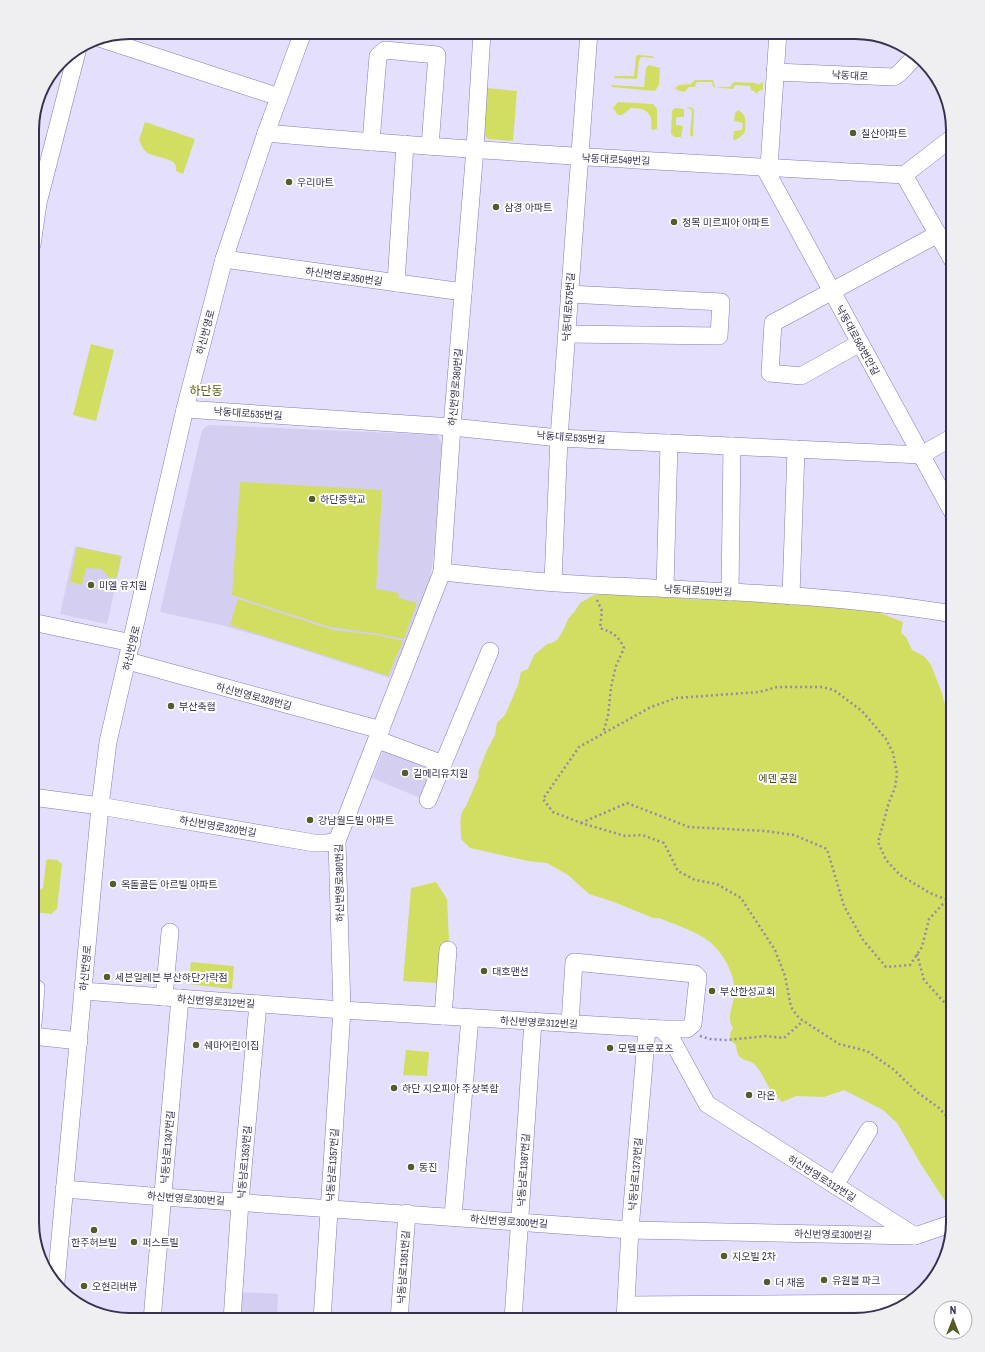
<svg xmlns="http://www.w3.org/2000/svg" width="985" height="1352" viewBox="0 0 985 1352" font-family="'Archivo Narrow','Noto Sans KR',sans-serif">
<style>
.built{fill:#d4cef0}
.green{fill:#d1de61}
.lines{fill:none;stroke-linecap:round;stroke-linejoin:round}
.minor-casing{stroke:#8877be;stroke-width:18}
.path{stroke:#918ba9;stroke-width:2.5;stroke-dasharray:2 3;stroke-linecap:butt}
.minor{stroke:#fff;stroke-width:17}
.poi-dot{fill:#565b29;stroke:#fff;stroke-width:1.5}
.labels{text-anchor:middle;stroke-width:4;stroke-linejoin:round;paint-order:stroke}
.street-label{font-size:10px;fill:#37304e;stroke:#fff}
.poi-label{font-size:10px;fill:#37304e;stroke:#fff;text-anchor:start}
.park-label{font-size:10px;fill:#3f430e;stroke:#fff}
.quarter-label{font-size:12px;fill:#545b03;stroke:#fff}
.rim{fill:none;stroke:#37304e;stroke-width:2}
</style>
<rect width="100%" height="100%" fill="#e5dffe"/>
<g class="built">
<polygon points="208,425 437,435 442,443 434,554 429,583 419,611 390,678 276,641 221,625 160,612 202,430"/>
<polygon points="75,546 122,556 107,624 60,614"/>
<polygon points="385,747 438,768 425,800 372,778"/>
<polygon points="239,1292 278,1294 277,1320 237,1320"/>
</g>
<g class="green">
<polygon points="638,55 652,56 655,58 641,57 639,61 637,79 614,78 615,76 634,76 636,56"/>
<polygon points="649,65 660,68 659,85 655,91 612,87 611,85 644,87 646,68"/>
<polygon points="52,74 32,147 32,123 42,87"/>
<path d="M695,80H713L715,87H730L734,82L756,83L758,85L763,82V90L758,91L757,94L754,91L751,90L750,86L735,85L733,89L713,87L712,82H698L696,83L695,87H689C684,92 686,93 677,90L675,88L679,85L691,84Z"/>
<polygon points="485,88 517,91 513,141 488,139 482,132"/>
<path d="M618,102L653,104L657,109V129L653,130L651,128C654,113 645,108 631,108L622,115H618L613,108Z"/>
<polygon points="686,107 691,107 694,110 693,137 690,135 692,110"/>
<polygon points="675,108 684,109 684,117 678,117 676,118 676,125 683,126 681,137 675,137 671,134 672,111"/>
<path d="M738,110C748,116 745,121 745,132L739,138L735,140L733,139L734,131L742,130L743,123L734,121L735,113Z"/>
<path d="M145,122L195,139L183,174L176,171C180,157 153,158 146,152C143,149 141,144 139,140Z"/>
<polygon points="91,344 114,350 96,421 73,415"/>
<polygon points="240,482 382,490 376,589 399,593 398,598 417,603 404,639 373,633 330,627 232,595"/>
<polygon points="77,547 121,556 117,577 109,578 102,569 86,568 82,585 70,582"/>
<path d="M618,593L667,596L685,599L778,602L878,612L903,622L901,633L906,637L912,650L925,657L931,665L942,693L950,725L953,729V1199L945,1201L922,1166L897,1123L883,1110L844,1090L824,1097L796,1096L782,1102C778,1098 774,1095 771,1091C766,1083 762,1073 756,1066C747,1056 738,1065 736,1045C729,1041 728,1034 733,1028C726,1018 733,1006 734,996C737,977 724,954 710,942C696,931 676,925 659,918H653L614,902L589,894L568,875L547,863L528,861L475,849L470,848L461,839C461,828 458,815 466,806L479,776L478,773L487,750L495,735L497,723L505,715L518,685L521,672L528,669L534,655L547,644L552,643L557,640L564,629L568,619L575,611L580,603L594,595Z"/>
<polygon points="238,599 333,630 376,635 403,641 388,676 230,625"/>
<polygon points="48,859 57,860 62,864 57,909 51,914 32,912 32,890 39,890 43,888 46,861"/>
<polygon points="436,882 447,899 449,940 442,946 437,983 403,981 411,888"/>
<polygon points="191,962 234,966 232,989 188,984"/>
<polygon points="406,1050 429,1052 427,1076 403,1075"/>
<polygon points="39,1142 32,1205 32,1144"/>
</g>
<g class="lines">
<defs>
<g id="minor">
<polyline points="99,38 279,97"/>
<path d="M775,72L894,77C903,72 907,63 916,57"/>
<path d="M266,133C478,152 691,163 904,175L953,137"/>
<polyline points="371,142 378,56 385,50 437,55 430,146"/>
<polyline points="764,167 953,513"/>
<polyline points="769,167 778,32"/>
<polyline points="904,175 953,261"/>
<polyline points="32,245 38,203 78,48"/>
<polyline points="224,259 463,292"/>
<polyline points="396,283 405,144"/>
<polyline points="567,334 719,336 721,302 569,294"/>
<polyline points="860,343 801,376 770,373 773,323 938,234"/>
<polyline points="185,409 452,427 559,438 921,455 953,437"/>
<path d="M442,572C481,576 519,580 557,583C689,591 822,592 953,614"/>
<polyline points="553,582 559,438 589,32"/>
<polyline points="665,588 669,443"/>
<polyline points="730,592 732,446"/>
<polyline points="791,596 796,449"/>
<polyline points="32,622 132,643"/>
<polyline points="128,661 381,730"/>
<polyline points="378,740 443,764"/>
<polyline points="32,797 100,806 314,843 326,843 337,841"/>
<polyline points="428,800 490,651"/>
<polyline points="32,987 36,988 32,1036"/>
<polyline points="83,991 342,1010 662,1029 687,1029 693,1024 698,977 695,974 574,962 570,1023"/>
<polyline points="164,997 170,932"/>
<polyline points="443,1016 448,950"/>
<polyline points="662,1029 672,1040 707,1104 915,1236"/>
<polyline points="32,1036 79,1041"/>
<polyline points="835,1185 869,1130"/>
<polyline points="64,1189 163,1197 630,1230 915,1236 953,1223"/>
<polyline points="453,1216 470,1018"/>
<polyline points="56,1282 100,806 108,742 185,409 224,259 266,133 303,32"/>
<polyline points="626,1305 908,1303"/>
<polyline points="152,1320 180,998"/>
<polyline points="232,1320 240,1202 258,1004"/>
<polyline points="322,1320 342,1010 337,841 442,572 452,427 475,149 482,32"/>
<polyline points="399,1320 407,1213"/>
<polyline points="513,1320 533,1021"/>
<polyline points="625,1320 630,1230 647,1028"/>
</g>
</defs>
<use href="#minor" class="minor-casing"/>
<g class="path">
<path d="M597,600L602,611L600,628C613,633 618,635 624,648L616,666L611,687L608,716L603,733"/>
<polyline points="581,823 627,803 689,827 765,831 794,835 827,849 844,906 863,940 886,967 910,965 922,947 929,919 943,904 953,903"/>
<polyline points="917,954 924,980 944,1002 953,1008"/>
<polyline points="700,1036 710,1039 726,1040 766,1036 784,1038 803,1021"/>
<polyline points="953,1123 939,1108 917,1092 893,1069 867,1051 839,1044 799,1018 791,1007 785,976 775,950 741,898 717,884 695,880 678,871 664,843 642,835 625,836 581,823 553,812 543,799 579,747 651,707 676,698 759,692 777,687 822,687 834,690 862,711 886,739 893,753 897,773 895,788 889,802 878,842 886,860 900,875 930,893 945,899 953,900"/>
<polyline points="32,1140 34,1138"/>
</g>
<use href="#minor" class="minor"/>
</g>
<g class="poi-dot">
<circle cx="853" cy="133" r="4"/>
<circle cx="289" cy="182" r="4"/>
<circle cx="496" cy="207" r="4"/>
<circle cx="674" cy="222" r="4"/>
<circle cx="312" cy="499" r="4"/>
<circle cx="91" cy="585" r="4"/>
<circle cx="171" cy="706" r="4"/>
<circle cx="405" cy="773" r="4"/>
<circle cx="310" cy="820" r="4"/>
<circle cx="113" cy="884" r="4"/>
<circle cx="484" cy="971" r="4"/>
<circle cx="107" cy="977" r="4"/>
<circle cx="712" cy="991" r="4"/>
<circle cx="196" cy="1045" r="4"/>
<circle cx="610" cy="1048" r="4"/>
<circle cx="394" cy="1088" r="4"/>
<circle cx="749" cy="1095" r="4"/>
<circle cx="411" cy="1167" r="4"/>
<circle cx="94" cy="1230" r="4"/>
<circle cx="134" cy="1242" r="4"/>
<circle cx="724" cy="1256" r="4"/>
<circle cx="824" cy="1280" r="4"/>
<circle cx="767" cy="1282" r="4"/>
<circle cx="84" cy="1286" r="4"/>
</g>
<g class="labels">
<g class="street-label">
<text transform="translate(850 75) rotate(3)" y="4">낙동대로</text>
<text transform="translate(616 159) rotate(3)" y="4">낙동대로549번길</text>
<text transform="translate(344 276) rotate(8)" y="4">하신번영로350번길</text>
<text transform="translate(568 307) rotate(-86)" y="4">낙동대로575번길</text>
<text transform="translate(205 332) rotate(-75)" y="4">하신번영로</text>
<text transform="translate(858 340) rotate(61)" y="4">낙동대로563번안길</text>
<text transform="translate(455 387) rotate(-85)" y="4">하신번영로380번길</text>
<text transform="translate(248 413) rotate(4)" y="4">낙동대로535번길</text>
<text transform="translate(571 437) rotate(4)" y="4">낙동대로535번길</text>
<text transform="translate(698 590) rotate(3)" y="4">낙동대로519번길</text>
<text transform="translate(131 648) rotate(-77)" y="4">하신번영로</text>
<text transform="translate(254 696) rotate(15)" y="4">하신번영로328번길</text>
<text transform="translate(218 826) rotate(10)" y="4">하신번영로320번길</text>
<text transform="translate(339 883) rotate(-91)" y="4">하신번영로380번길</text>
<text transform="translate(85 968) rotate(-85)" y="4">하신번영로</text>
<text transform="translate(216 1001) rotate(4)" y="4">하신번영로312번길</text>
<text transform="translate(539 1022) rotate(3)" y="4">하신번영로312번길</text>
<text transform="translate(167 1147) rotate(-85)" y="4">낙동남로1347번길</text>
<text transform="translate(244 1162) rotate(-85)" y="4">낙동남로1353번길</text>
<text transform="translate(332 1165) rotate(-86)" y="4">낙동남로1357번길</text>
<text transform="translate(523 1170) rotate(-86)" y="4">낙동남로1367번길</text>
<text transform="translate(635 1174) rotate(-85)" y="4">낙동남로1373번길</text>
<text transform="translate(822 1178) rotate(32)" y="4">하신번영로312번길</text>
<text transform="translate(186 1198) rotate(4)" y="4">하신번영로300번길</text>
<text transform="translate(509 1221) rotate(4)" y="4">하신번영로300번길</text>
<text transform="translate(833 1234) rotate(1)" y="4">하신번영로300번길</text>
<text transform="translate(403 1267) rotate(-86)" y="4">낙동남로1361번길</text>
</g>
<g class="poi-label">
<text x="861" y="137">칠산아파트</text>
<text x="297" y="186">우리마트</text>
<text x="504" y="211">삼경 아파트</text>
<text x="682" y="226">청목 미르피아 아파트</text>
<text x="320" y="503">하단중학교</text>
<text x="99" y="589">미엘 유치원</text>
<text x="179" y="710">부산축협</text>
<text x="413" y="777">길메리유치원</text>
<text x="318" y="824">강남월드빌 아파트</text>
<text x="121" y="888">옥돌골든 아르빌 아파트</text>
<text x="492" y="975">대호맨션</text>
<text x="115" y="981">세븐일레븐 부산하단가락점</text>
<text x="720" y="995">부산한성교회</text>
<text x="204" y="1049">쉐마어린이집</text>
<text x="618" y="1052">모텔프로포즈</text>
<text x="402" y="1092">하단 지오피아 주상복합</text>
<text x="757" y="1099">라온</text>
<text x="419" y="1171">동진</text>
<text x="94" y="1246" text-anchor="middle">한주허브빌</text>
<text x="142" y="1246">퍼스트빌</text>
<text x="732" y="1260">지오빌 2차</text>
<text x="832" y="1284">유원블 파크</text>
<text x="775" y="1286">더 채움</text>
<text x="92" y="1290">오현리버뷰</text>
</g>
<g class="park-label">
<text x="778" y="782">에덴 공원</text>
</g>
<g class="quarter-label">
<text x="206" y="395">하단동</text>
</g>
</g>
<path d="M0 0H985V1352H0ZM130 39H855A91 91 0 0 1 946 130V1222A91 91 0 0 1 855 1313H130A91 91 0 0 1 39 1222V130A91 91 0 0 1 130 39Z" fill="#efeef1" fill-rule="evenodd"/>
<path class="rim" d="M130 39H855A91 91 0 0 1 946 130V1222A91 91 0 0 1 855 1313H130A91 91 0 0 1 39 1222V130A91 91 0 0 1 130 39Z"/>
<g transform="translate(953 1320)"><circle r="19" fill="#ffffff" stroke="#afacb8"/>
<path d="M0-3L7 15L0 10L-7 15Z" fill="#565b29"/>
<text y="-6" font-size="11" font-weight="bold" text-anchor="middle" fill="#37304e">N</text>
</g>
</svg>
